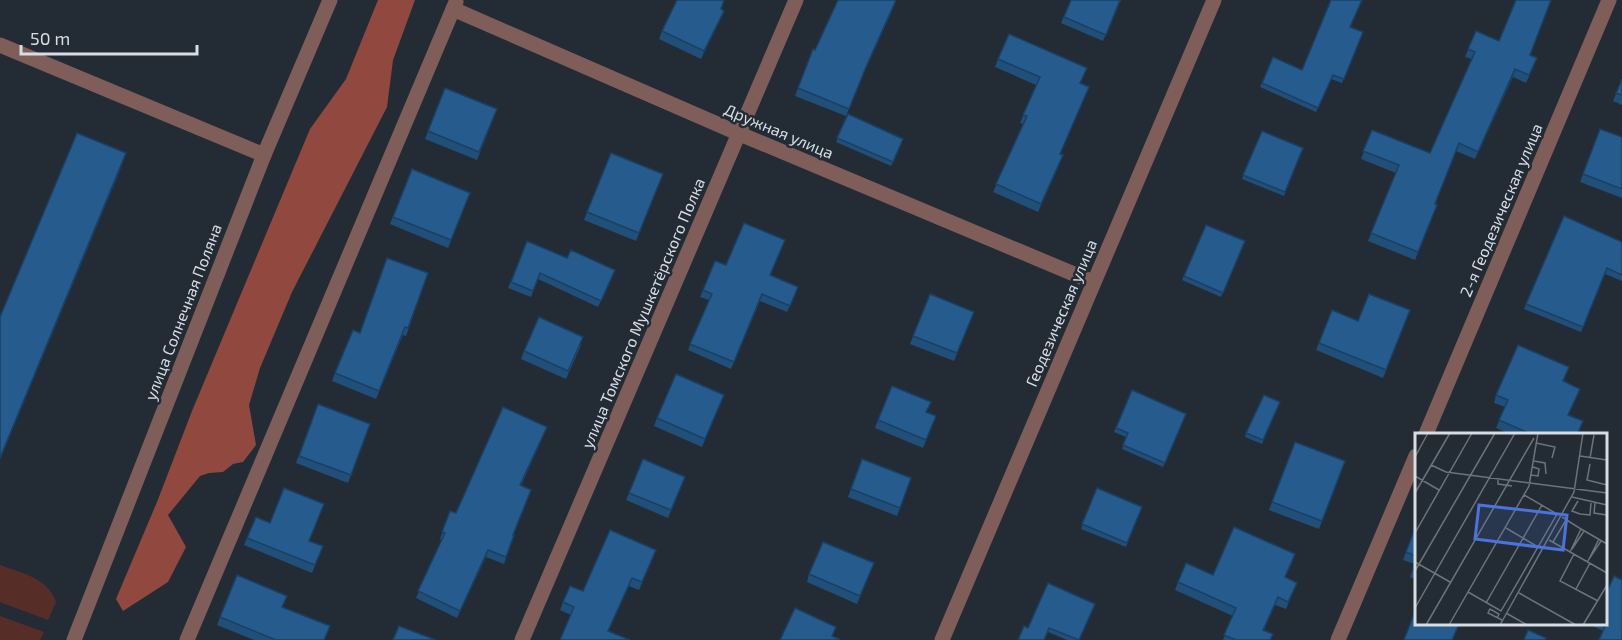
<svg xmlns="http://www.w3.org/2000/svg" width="1622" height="640" viewBox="0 0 1622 640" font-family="'Exo 2',sans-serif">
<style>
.green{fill:#572e27}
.forest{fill:#91493f}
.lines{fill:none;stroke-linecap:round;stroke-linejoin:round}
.minor{stroke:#7f5e59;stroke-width:15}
.tertiary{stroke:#7f5e59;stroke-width:15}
.wall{fill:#204f79}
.shaded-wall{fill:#1a4063}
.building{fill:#255c8d;stroke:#1a4063;stroke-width:1.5}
.labels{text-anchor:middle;stroke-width:5;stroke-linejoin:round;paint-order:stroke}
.street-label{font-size:16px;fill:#d7dde3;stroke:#232c35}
.inset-road{fill:none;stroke:#6b737b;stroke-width:1.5}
.view{fill:#4c72db;fill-opacity:0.15;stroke:#4c72db;stroke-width:3}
.inset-edge{fill:none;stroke:#d7dde3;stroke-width:3}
</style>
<rect width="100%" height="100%" fill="#232c35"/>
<g class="green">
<path d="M0,565C23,574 47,577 56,602L48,620L0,602Z"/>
<polygon points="0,616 44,632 40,640 0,640"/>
</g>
<polygon class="forest" points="378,0 415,0 393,60 387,107 292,292 260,368 249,405 256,445 243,462 233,464 223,472 209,473 200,476 168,515 186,547 168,582 123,611 116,599 157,502 192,411 310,129 346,79"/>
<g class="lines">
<g class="minor">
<polyline points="453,9 740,134 1093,282"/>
<polyline points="0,45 264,155"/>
<polyline points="1426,434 1609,0"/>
<polyline points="187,640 456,2"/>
<polyline points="522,640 796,0"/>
<polyline points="942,640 1214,0"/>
<polyline points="1338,640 1416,456"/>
</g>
<polyline class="tertiary" points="74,640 264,155 330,0"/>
</g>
<g class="wall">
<polygon points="1071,0 1121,0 1103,41 1061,23"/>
<polygon points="895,4 863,75 846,116 795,96 813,49 815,50"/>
<polygon points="721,9 721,18 701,59 659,39 662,31"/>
<polygon points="1351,27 1363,32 1342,83 1331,79 1316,112 1260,87 1273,57 1302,70"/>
<polygon points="1476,31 1530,55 1534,66 1526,83 1513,77 1475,159 1456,151 1435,204 1434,213 1415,260 1368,241 1396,173 1361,159 1372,130 1430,153 1472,59 1465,57"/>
<polygon points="998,59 1081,83 1089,87 1060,154 1063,155 1060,163 1038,212 993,192 1023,124 1020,123 1036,85 995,67"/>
<polygon points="1622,79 1622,105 1613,101"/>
<polygon points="497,109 477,160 425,139 428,131"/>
<polygon points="848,114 903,139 891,166 836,142"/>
<polygon points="1600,129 1622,137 1622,198 1580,182"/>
<polygon points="1262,131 1303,148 1284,196 1242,179"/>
<polygon points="611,153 663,174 636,241 584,220"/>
<polygon points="412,169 470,193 448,248 390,224"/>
<polygon points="1206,225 1245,241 1221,297 1182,280"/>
<polygon points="527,241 612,277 598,307 538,279 531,297 508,288"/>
<polygon points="1622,242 1622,281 1605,274 1581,332 1524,309 1526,304"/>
<polygon points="726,265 770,275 798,287 787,312 760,301 731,369 688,350 709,300 700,297 703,290"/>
<polygon points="428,273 406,336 403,335 376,399 332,381 335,373 360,333"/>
<polygon points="930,294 974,312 954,361 910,344"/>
<polygon points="1332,310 1358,321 1410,310 1383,378 1316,350"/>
<polygon points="581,345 566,379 521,359 524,351"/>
<polygon points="1563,382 1580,389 1568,415 1583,421 1578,435 1512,435 1496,428 1505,407 1494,403 1496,395"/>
<polygon points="1132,390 1186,414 1163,467 1122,449 1126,437 1114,432"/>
<polygon points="724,395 702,447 654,426 657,418"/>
<polygon points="1280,402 1262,444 1245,437 1246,433"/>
<polygon points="318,404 370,424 348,483 296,463"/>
<polygon points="927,412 936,416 923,448 875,428 878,420"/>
<polygon points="544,434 521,486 513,535 514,535 504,564 486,557 457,618 416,598 442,540 440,539 450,511 456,513"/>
<polygon points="862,459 911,478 897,516 848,497"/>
<polygon points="1345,461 1319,529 1269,510 1272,502"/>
<polygon points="682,485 668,518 626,500 629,493"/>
<polygon points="1097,488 1142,507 1126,547 1081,529"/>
<polygon points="1416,526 1416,580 1410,577 1415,564 1403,560"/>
<polygon points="247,538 310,541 323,546 312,573 244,545"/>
<polygon points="653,558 639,590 629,586 571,615 560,610 563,602 583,591"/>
<polygon points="1293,561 1285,577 1297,583 1286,609 1275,605 1264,630 1271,640 1223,640 1233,616 1175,590 1178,582 1213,575"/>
<polygon points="874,563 857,604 807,582 809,574"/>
<polygon points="1095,604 1079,640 1067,640 1048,632 1028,628"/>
<polygon points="282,607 325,640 254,640 217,625 220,617"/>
<polygon points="1594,624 1605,624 1622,640 1593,626"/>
</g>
<g class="shaded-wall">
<polygon points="897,0 863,75 846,116 866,67"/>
<polygon points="724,11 721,18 701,59 704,51"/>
<polygon points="1515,69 1513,77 1475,159 1478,152"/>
<polygon points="126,153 120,171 0,460 0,458"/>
<polygon points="488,550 486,557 457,618 460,611"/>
</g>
<g class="building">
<polygon points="677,0 724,0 721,9 724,11 704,51 662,31"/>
<polygon points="838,0 896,0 866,67 849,109 798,88 813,49 815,50"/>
<polygon points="1071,0 1120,0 1106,35 1064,17"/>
<polygon points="1331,0 1362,0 1350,27 1363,32 1344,79 1333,75 1318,108 1262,83 1273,57 1302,70"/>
<polygon points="1516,0 1551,0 1530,55 1537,58 1529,75 1515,69 1478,152 1459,143 1435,204 1437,205 1418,252 1371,233 1399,165 1363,151 1372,130 1430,153 1475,52 1468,49 1476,31 1499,41"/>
<polygon points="1009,34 1087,68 1080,83 1089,87 1060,154 1063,155 1041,204 996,184 1027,116 1023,115 1040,77 998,59"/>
<polygon points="1622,79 1622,95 1616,93"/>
<polygon points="445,88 497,109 479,152 428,131"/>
<polygon points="848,114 903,139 893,162 837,138"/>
<polygon points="1600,129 1622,137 1622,189 1583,174"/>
<polygon points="1262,131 1303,148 1285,192 1243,175"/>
<polygon points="77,133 126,153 0,458 0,317"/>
<polygon points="611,153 663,174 639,233 587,212"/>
<polygon points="412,169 470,193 451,240 393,217"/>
<polygon points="1564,216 1622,242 1622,275 1607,268 1583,327 1526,304"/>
<polygon points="744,223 785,240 770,275 798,287 790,306 762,294 734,362 690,344 712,294 703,290 715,261 726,265"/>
<polygon points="1206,225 1245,241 1223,293 1184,276"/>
<polygon points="527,241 567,258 571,250 615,270 601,301 540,273 533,291 511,282"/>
<polygon points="387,258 428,273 408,328 405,327 379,391 335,373 353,330 360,333"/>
<polygon points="930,294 974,312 957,353 913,336"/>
<polygon points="1369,294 1410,310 1386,370 1319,343 1332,310 1358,321"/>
<polygon points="539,317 583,337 568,371 524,351"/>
<polygon points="1518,345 1569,367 1563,381 1580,389 1568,415 1583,421 1577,435 1533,435 1499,420 1508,400 1496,395"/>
<polygon points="676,374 724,395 705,439 657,418"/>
<polygon points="892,386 931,402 926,412 936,416 926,440 878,420"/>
<polygon points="1132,390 1186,414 1165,463 1123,445 1128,433 1116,428"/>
<polygon points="1264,395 1280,402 1263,440 1246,433"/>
<polygon points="318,404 370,424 351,475 299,456"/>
<polygon points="503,407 547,427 520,485 531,490 513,535 514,535 506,557 488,550 460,611 418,591 445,533 442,532 450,511 456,513"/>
<polygon points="1295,442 1345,461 1322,521 1272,502"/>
<polygon points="643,459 685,477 671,510 629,493"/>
<polygon points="862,459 911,478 900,508 851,489"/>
<polygon points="284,488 324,504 309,541 323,546 315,565 247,538 256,517 270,523"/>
<polygon points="1097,488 1142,507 1127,543 1082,524"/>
<polygon points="1416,526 1416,556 1406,552"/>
<polygon points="1234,527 1295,554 1285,577 1297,583 1288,602 1278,597 1263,630 1273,634 1270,640 1236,640 1224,635 1236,608 1178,582 1186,563 1213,575"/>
<polygon points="610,530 656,550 642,582 632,578 608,631 630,640 560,640 574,607 563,602 570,586 583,591"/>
<polygon points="823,542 874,563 860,596 809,574"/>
<polygon points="1416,560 1416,571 1413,569"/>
<polygon points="237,575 287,596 282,607 330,626 324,640 276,640 220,617"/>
<polygon points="1614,576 1622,580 1622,640 1599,640 1606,624 1605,596"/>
<polygon points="1048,583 1095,604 1079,640 1049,628 1044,640 1018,640 1024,626 1028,628"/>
<polygon points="795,608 836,627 832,636 839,639 839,640 780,640"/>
<polygon points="1416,609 1416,624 1459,624 1452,640 1404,640"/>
<polygon points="399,626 436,640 393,640"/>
<polygon points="1528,630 1546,638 1545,640 1524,640"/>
</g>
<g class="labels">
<g class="street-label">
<text transform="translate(779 131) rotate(23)" y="6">Дружная улица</text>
<text transform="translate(1501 210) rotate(-67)" y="6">2-я Геодезическая улица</text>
<text transform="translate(183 312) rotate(-69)" y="6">улица Солнечная Поляна</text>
<text transform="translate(643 313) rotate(-67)" y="6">улица Томского Мушкетёрского Полка</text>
<text transform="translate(1061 313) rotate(-67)" y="6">Геодезическая улица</text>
</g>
</g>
<g transform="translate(1415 433)">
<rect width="192" height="192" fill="#232c35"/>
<path class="inset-road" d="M121,10L140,14L137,25M165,23L192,27M0,24L13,0M175,25L179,2M119,28L130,30L131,41M175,31L172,47L192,52M16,32L31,39L192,60M116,42L123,43L124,36L118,34M0,43L24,57M83,45V51L97,53M0,60L35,0M157,64L192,72M163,68L157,78L165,81L175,82L176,70M180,70L179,80L192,82M147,84L166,96L155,119M91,95L123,114M166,96L192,111M0,100L57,0M134,107L192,140M138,109L151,87M157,116L169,98M159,121L145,148L183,168M174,126L186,108M173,128L184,106M0,129L35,149M0,138L80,0M161,156L175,130M53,159L86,178L142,81L109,62M104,160L161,192M71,170L127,72M0,175L100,0M91,180L112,192M82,185L84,181L75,176L73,180L87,187M11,192L119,5M34,192L114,53L123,0M85,192L159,59L168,0M168,192L192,152"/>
<path class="view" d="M64,72L152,82L148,117L60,106Z"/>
<rect width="192" height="192" class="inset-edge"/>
</g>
<path d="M21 45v9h176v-9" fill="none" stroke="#d7dde3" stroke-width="3"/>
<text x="30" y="45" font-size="18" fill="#d7dde3" stroke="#232c35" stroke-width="4.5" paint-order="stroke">50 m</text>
</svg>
